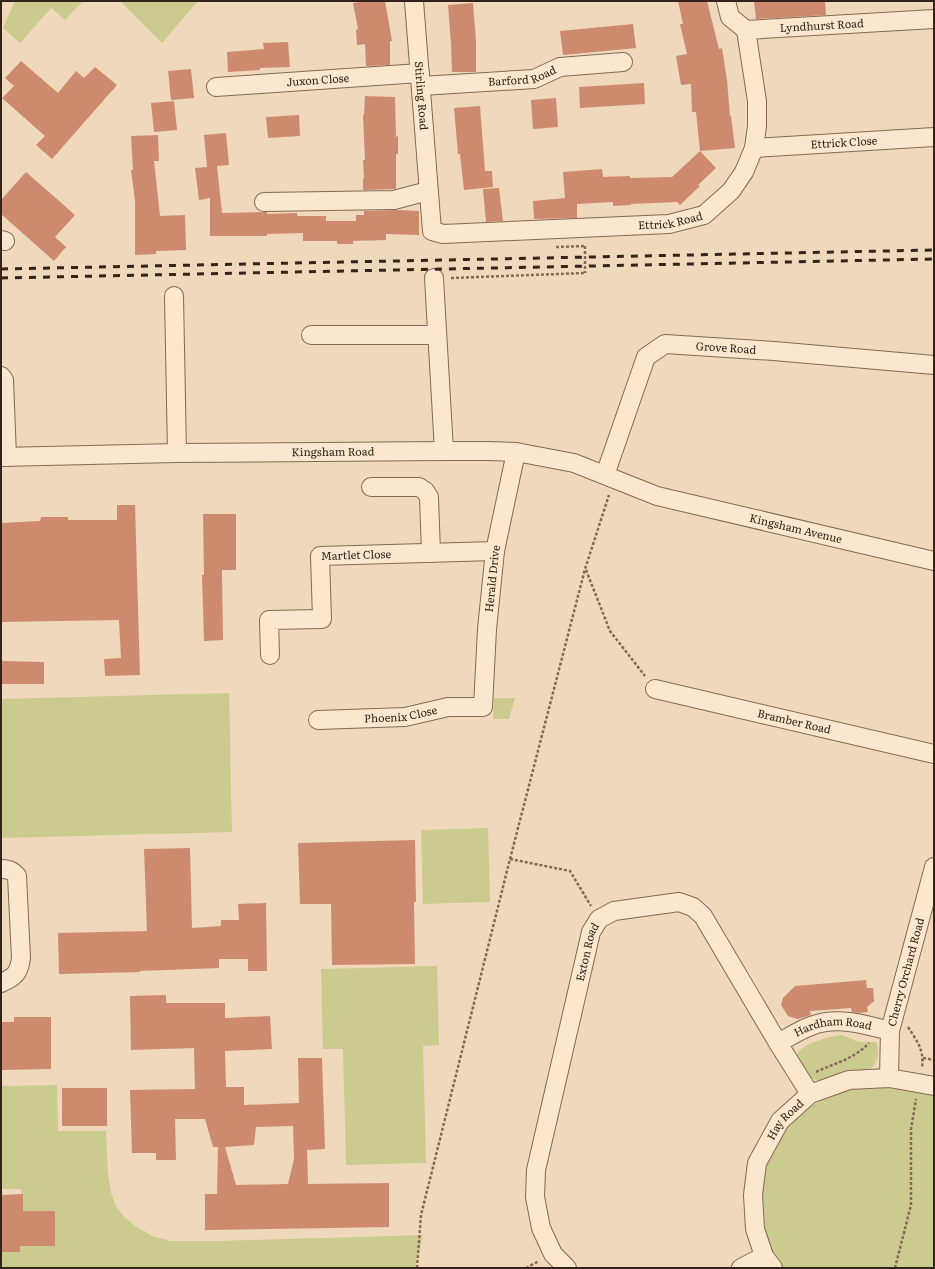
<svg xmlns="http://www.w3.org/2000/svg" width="935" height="1269" viewBox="0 0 935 1269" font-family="Literata,serif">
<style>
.green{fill:#cccb8f}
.building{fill:#ce8a6f;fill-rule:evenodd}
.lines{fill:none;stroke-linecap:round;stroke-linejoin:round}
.minor-casing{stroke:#866854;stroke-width:20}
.path{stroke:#866854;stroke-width:2.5;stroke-dasharray:3 2;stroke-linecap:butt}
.minor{stroke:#fae7cd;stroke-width:18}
.rail{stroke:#34231a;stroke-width:3;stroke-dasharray:7 7;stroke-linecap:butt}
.path-bridge{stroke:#866854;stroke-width:2.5;stroke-dasharray:3 2;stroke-linecap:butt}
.labels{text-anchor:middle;stroke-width:4;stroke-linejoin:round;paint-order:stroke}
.street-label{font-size:11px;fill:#34231a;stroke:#f6e4ca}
</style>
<rect width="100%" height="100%" fill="#efd8bb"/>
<g class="green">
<polygon points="15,1 83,1 65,20 51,8 20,43 3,28"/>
<polygon points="120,1 198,1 162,43"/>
<polygon points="229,693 232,832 1,838 1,699"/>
<polygon points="494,698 515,698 509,719 493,719"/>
<polygon points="488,828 490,902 423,904 421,830"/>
<polygon points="437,966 439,1045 423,1046 426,1163 346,1165 343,1049 323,1049 321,969"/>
<path d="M841,1035C846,1036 850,1038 854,1040C861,1043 869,1042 876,1042C881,1053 877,1065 867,1072L822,1082L810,1078C806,1073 799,1065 797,1059C793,1045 831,1036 841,1035Z"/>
<polygon points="57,1085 58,1131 106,1131 108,1174 111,1193 116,1206 124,1217 135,1226 152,1236 171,1241 217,1241 423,1235 415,1268 1,1268 1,1252 20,1252 20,1246 55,1246 55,1211 23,1211 21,1189 1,1189 1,1086"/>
<polygon points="887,1085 934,1093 934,1268 781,1268 765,1239 759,1215 761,1182 769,1158 776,1144 791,1121 813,1105 831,1096 856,1087"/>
</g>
<g class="building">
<polygon points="367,1 385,1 392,41 390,41 390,65 366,66 365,44 357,45 356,30 358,29 353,3"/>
<polygon points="678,1 707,1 719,49 722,48 727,80 730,116 731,116 735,148 700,151 716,168 698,185 700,186 680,205 677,202 631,204 631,205 613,206 613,202 577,204 577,218 534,219 533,201 565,198 563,172 602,169 603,177 630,176 630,178 672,177 700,151 696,112 692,112 691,84 681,85 676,56 687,54 680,24 683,24"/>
<polygon points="754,1 825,1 826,15 756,19"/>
<polygon points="473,3 476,41 476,72 452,72 451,44 448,5"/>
<polygon points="633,24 636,48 563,55 560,31"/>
<polygon points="288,42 290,67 260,68 260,70 228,72 227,52 264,49 263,43"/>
<polygon points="21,61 58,93 76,71 84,78 95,67 117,85 52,159 36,145 45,136 2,98 14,86 5,78"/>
<polygon points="191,69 194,98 171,100 168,71"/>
<polygon points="644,83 645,104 580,108 579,87"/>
<polygon points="365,96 395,97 396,137 398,136 398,154 396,154 396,189 363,190 363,178 364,178 363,160 365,160 363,115 364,115"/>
<polygon points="556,98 558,127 533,129 531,100"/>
<polygon points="174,101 177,130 154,132 151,103"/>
<polygon points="480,106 485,171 492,171 493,187 464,190 460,154 458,154 454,108"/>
<polygon points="299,115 300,136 268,138 266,117"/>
<polygon points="226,133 229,165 217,166 222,213 263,212 267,212 267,214 297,213 297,216 326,216 326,221 356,221 356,215 364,215 364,211 397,210 419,211 419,235 386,234 386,240 353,241 353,244 337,244 337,241 303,241 303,233 267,234 267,236 210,236 210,198 199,200 195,168 207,167 204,135"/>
<polygon points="158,135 159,161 154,161 160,216 185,215 186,250 156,251 156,254 135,255 135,201 131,170 133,170 131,136"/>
<polygon points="26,172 75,215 55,237 66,247 54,261 1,214 1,200"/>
<polygon points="499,188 503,221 486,222 483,189"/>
<polygon points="117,505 135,505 140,675 105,676 104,659 121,658 119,620 1,622 1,523 40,521 41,517 68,517 68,520 117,520"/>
<polygon points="203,514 236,514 236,570 222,570 223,640 204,641 202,575 204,575"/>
<polygon points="1,661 44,662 44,684 1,684"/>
<polygon points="415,840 416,902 414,902 415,964 332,965 331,904 300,904 298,843"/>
<polygon points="190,848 192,928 221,926 221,920 239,920 238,904 266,903 267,971 248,971 248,959 219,959 219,968 140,971 140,972 59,974 58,933 147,931 144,849"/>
<polygon points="866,980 867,988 873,988 874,1001 867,1007 868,1012 859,1013 852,1012 851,1008 810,1011 811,1015 798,1019 788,1016 781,1005 783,998 795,986"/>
<path d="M166,995V1003H225V1018L270,1016L272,1049L225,1051L226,1087H244V1105L299,1103L298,1058H322L325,1149L307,1150L308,1184L389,1183V1227L205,1230V1194H217L218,1147H213L205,1119H175L176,1160H156V1153H132L130,1090L195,1089L194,1048L131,1050L130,996ZM293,1126L294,1159L288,1184L236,1185L225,1147L254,1145L256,1127Z"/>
<polygon points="14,1017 51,1017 51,1069 1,1070 1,1022 14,1022"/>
<rect x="62" y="1088" width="45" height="38"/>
<polygon points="23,1194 23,1211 55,1211 55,1246 20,1246 20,1252 1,1252 1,1195"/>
</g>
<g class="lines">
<defs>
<g id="minor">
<path id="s1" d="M414,1L432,231L443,234L669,224L704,215L731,191L744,172L754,148L757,126V101L746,30"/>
<path id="s2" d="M726,1L730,17L746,30L934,19"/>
<path id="s3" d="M421,86L534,79L560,67L623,62"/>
<path id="s4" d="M216,87L420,73"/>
<path id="s5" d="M754,148L934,137"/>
<polyline points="264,202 394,200 428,191"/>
<polyline points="1,240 5,241"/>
<polyline points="434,278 444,451"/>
<polyline points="174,296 177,453"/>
<polyline points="311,335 437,335"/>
<polyline points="1,376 4,380 7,457"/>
<path id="s6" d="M1,457L177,453L444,451H488L516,452L574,463L657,496L934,561"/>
<path id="s7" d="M605,475L646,357L665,344L774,351L934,365"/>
<polyline points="371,487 419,487 425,491 429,497 431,553"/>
<path id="s8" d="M270,655L269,620L322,619L320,556L495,551"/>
<path id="s9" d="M655,689L934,754"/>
<path id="s10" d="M318,720L405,717L448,707H483L487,629L495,551L516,452"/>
<path d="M1,869C8,869 12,870 17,876L21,958C19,973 15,977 1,983"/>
<path id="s11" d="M778,1043C789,1037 800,1030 811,1026C837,1016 864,1024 890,1031"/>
<path id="s12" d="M889,1078L890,1031L934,867"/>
<path id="s13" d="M567,1268L553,1254L541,1228L535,1197L536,1170L591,932L599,919L614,911L679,902L693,907L703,916L778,1043L810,1094"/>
<polyline points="741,1268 764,1256"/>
<path id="s14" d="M773,1268L764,1256L755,1229L753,1195L757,1163L780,1121L810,1094L849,1080L889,1078L934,1086"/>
</g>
</defs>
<use href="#minor" class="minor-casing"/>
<g class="path">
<polyline points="556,247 585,246"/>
<polyline points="451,278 585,273"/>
<polyline points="586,570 610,631 645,676"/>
<polyline points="510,859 570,871 591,906"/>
<path d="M908,1027C918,1043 924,1049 922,1068"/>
<polyline points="923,1058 934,1060"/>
<path d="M816,1072C835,1063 854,1059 869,1043"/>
<polyline points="417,1268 421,1215 510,859 585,569 609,495"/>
<polyline points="526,1268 539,1261"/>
<polyline points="895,1268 911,1205 911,1129 916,1099"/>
</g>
<use href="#minor" class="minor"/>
<g class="rail">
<polyline points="1,269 934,250"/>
<polyline points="1,278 934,259"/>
</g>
<polyline class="path-bridge" points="585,246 585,273"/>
</g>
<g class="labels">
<g class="street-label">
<text dy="4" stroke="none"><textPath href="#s2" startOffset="113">Lyndhurst Road</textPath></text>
<text dy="4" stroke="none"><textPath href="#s3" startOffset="102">Barford Road</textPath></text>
<text dy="4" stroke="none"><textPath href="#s4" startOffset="102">Juxon Close</textPath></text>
<text dy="4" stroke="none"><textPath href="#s1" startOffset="95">Stirling Road</textPath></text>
<text dy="4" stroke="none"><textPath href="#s5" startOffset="90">Ettrick Close</textPath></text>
<text dy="4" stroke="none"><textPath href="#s1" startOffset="470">Ettrick Road</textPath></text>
<text dy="4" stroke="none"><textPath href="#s7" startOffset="209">Grove Road</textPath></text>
<text dy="4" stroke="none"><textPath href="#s6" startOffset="332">Kingsham Road</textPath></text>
<text dy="4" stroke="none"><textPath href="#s6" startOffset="806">Kingsham Avenue</textPath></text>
<text dy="4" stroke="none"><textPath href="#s8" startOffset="187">Martlet Close</textPath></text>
<text dy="4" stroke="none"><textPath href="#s10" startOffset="295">Herald Drive</textPath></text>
<text dy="4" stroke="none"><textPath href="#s10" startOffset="83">Phoenix Close</textPath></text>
<text dy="4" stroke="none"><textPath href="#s9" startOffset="143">Bramber Road</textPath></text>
<text dy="4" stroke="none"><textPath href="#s13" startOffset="331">Exton Road</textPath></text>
<text dy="4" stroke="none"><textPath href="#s12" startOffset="108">Cherry Orchard Road</textPath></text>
<text dy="4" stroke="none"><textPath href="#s11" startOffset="59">Hardham Road</textPath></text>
<text dy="4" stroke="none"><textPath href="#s14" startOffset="162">Hay Road</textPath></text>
</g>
</g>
<rect width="935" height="1269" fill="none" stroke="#34231a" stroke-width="4"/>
</svg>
